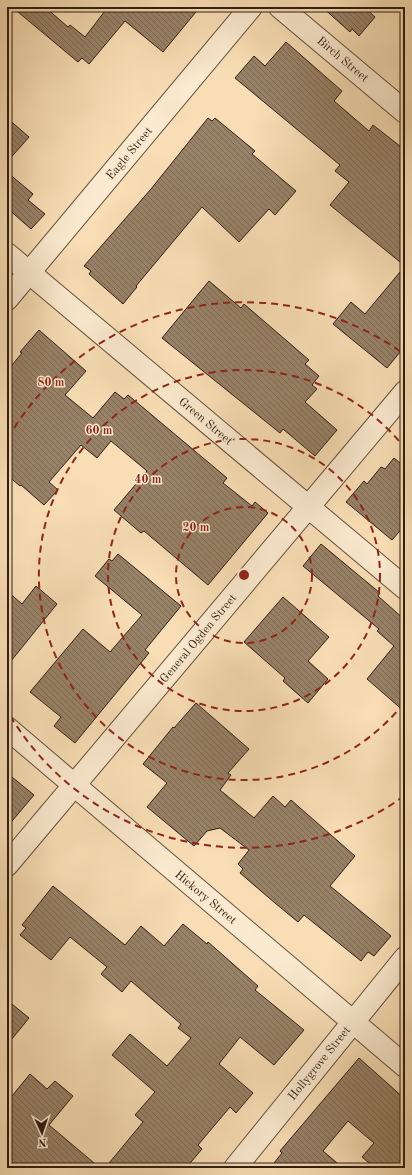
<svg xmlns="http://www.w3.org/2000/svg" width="412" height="1175" viewBox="0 0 412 1175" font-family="'Old Standard TT',serif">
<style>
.building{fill:url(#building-back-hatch);stroke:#2f1e14}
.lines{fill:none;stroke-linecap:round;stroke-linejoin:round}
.street-casing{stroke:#624e3c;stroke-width:24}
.street{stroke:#fbeacf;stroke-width:22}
.ring{fill:none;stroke:#8f2418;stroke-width:2;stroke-dasharray:7 5}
.labels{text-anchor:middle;stroke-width:3;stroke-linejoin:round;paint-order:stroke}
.street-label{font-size:12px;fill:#2f1e14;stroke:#fbeacf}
.centre{fill:#8f2418;stroke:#fbeacf;stroke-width:2}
.ring-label{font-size:12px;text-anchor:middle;font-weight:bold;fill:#8f2418;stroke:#fbeacf;stroke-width:3;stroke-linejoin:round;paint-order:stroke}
</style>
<defs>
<pattern id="building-back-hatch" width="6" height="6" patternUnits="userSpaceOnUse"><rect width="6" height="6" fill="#988268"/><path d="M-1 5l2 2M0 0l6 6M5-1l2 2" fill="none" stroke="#7c6a54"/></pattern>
</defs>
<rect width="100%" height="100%" fill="#f9deb5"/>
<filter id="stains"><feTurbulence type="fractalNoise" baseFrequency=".005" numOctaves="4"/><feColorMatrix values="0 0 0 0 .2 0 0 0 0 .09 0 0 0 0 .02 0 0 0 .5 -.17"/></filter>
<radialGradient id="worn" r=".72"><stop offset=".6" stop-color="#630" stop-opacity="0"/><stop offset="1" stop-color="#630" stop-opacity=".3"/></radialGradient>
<g class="building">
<polygon points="12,7 45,7 68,27 70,25 85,37 108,7 200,7 163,52 125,21 89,64 82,58 78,62"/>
<polygon points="322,7 364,7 375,17 359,36 352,29 350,32"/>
<polygon points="286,42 342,91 334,101 369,131 373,125 405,150 405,266 330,205 349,182 335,171 340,165 235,78 254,56 265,66"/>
<polygon points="7,118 29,137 7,162"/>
<polygon points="208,118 212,121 215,118 255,151 252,154 296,191 275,215 269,209 239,242 202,207 136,286 137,287 123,304 89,274 91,271 84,266 151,189"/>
<polygon points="7,172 33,194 28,200 45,214 31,229 7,208"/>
<polygon points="405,266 405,346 387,368 333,324 351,302 365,314"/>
<polygon points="209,281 241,308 244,304 309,360 305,364 319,376 312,385 317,389 305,402 337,430 315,456 283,429 280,433 162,338"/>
<polygon points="39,330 86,371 65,395 93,418 115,392 124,399 128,395 227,478 223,483 252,506 255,502 268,513 208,585 144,531 141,533 114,510 147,471 111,441 97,458 81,445 49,482 58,490 44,505 21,485 20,486 7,475 7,371 22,353 20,352"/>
<polygon points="394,458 405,467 405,525 392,540 346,502 364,481 367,484 381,467 385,469"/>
<polygon points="321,544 380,593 378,596 405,620 405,712 367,679 394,646 377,631 379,629 303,566"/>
<polygon points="118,554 181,606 145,650 149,653 75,743 54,726 61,717 30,692 83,629 110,652 142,615 95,576 109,559 112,561"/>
<polygon points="36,586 57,604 7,666 7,591 22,604"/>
<polygon points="283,597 329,637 308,661 328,679 308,703 283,681 285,678 244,642"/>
<polygon points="196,703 249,749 228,773 231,775 220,790 254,818 273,796 285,807 291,800 355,856 330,886 391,936 374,956 368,952 361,961 304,915 298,922 275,903 240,873 243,869 238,864 249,850 220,828 207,831 194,846 147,807 167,783 143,764 173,727 174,728"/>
<polygon points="7,773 34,795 7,827"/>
<polygon points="53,886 125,945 141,926 164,946 183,924 207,944 208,942 258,986 255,990 304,1030 274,1065 240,1037 219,1064 253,1093 236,1113 230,1107 198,1145 202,1149 186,1168 105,1168 143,1122 135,1115 155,1092 112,1055 130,1034 167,1066 191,1038 178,1028 181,1024 131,981 122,992 101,974 107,967 70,937 51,960 20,935 26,928 22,925"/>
<polygon points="7,1000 29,1018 7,1045"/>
<polygon points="359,1058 405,1099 405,1168 375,1168 362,1157 374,1143 348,1121 323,1151 343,1168 270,1168 282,1153 280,1151"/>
<polygon points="30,1074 47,1089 55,1081 73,1096 49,1125 100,1168 12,1168 7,1163 7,1102"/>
</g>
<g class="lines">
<defs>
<g id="street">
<polyline points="280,7 405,112"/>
<polyline points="7,254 405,588"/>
<polyline points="7,299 251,7"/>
<polyline points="7,728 405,1066"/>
<polyline points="7,865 405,392"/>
<polyline points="235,1168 405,958"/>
</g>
</defs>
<use href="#street" class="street-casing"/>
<use href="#street" class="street"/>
</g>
<g class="ring">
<circle cx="244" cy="575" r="68"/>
<circle cx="244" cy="575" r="136"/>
<path d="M404 703A205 205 0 1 1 404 447"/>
<path d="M404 796A273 273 0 0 1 8 712M8 438A273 273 0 0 1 404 354"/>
</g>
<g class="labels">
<g class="street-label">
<text transform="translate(343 59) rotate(40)" y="4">Birch Street</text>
<text transform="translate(129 153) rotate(-50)" y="4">Eagle Street</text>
<text transform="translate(206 421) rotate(40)" y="4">Green Street</text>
<text transform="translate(198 638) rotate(-50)" y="4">General Ogden Street</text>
<text transform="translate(206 897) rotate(40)" y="4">Hickory Street</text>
<text transform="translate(319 1063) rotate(-51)" y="4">Hollygrove Street</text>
</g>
</g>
<circle cx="244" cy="575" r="6" class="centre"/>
<g class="ring-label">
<text x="51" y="386">80 m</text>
<text x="99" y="434">60 m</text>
<text x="148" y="483">40 m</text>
<text x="196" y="531">20 m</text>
</g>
<rect width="412" height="1175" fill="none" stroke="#f9deb5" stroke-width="24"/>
<rect x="8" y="8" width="396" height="1159" fill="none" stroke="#2f1e14" stroke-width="2"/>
<rect x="12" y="12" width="388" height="1151" fill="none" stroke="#2f1e14"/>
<g transform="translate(42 1133) rotate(177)" stroke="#fbeacf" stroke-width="3" paint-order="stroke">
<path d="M0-3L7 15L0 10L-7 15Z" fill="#2f1e14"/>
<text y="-6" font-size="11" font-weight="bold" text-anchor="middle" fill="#2f1e14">N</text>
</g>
<rect width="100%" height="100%" filter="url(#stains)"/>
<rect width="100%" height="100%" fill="url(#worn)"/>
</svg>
